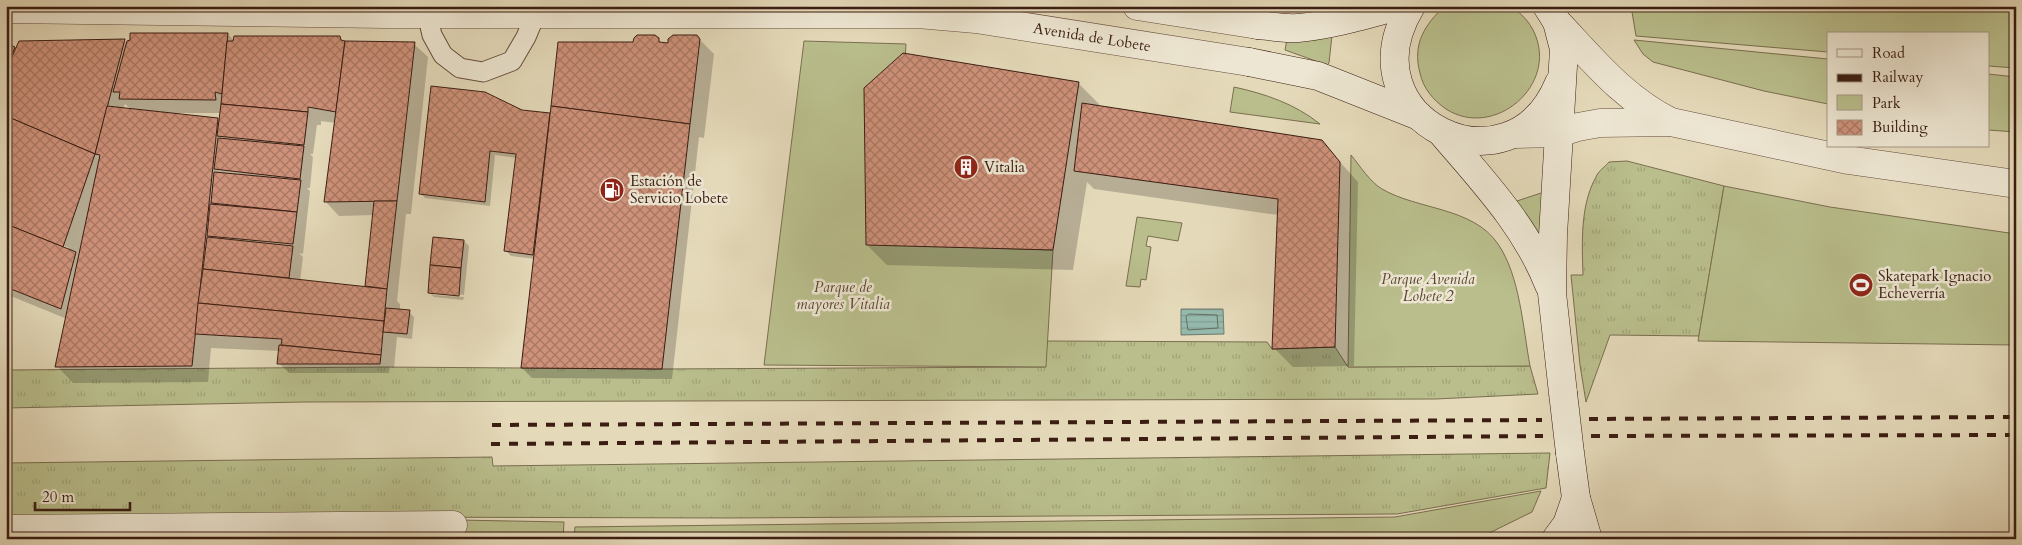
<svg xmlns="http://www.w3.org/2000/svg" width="2022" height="545" viewBox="0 0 2022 545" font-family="Cardo,serif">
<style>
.grass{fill:url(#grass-tufts);stroke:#7a6e4f}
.green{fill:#b9be8c;stroke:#7a6e4f}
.water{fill:url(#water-rules);stroke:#717b6f}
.shadow{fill:#0003;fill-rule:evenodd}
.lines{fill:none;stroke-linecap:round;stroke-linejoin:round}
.shore{stroke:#686c60;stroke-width:1}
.building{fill:url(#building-cross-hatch);stroke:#3b1d12}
.service-casing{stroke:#654c3c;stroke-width:21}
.minor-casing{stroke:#654c3c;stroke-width:29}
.secondary-casing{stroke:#3b1d12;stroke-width:29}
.service{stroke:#ede6d2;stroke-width:19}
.minor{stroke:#ede6d2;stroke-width:28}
.secondary{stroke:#ede6d2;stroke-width:28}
.rail{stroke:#3b1d12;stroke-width:4;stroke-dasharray:9 9;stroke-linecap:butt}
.secondary-bridge-casing{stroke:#3b1d12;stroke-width:29;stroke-linecap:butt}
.secondary-bridge{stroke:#ede6d2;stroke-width:28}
.labels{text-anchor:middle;stroke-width:5;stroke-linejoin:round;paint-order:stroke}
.street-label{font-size:15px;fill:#3b1d12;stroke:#ede6d2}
.poi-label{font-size:15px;fill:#3b1d12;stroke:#ede6d2;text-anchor:start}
.park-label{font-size:15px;font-style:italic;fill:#5a4530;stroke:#ede6d2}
</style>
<defs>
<pattern id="grass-tufts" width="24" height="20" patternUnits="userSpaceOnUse" patternTransform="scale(1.25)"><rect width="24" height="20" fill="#b9be8c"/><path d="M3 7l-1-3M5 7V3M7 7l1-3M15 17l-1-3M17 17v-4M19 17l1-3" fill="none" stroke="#a0a378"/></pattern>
<pattern id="water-rules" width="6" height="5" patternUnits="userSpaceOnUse" patternTransform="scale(1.25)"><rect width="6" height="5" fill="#95baad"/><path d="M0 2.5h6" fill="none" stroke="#819f94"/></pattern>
<pattern id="building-cross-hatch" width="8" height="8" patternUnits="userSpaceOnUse" patternTransform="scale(1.25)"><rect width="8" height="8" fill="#ce9179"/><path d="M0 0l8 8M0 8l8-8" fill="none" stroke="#a87662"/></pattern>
</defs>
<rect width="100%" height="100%" fill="#e4d9b9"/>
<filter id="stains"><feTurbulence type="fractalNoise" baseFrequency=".004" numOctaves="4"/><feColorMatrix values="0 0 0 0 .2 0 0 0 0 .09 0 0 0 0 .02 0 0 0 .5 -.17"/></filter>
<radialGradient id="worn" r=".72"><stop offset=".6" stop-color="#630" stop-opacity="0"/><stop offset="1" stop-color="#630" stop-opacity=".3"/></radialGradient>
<g class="grass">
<path d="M1627,161L1724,186L1699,336L1610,335L1586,402L1580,365L1571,275H1583C1582,244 1580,205 1596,177C1598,171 1605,167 1609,162Z"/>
<polygon points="1047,341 1267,342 1272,349 1335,347 1348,367 1530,366 1538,394 1436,399 304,402 6,408 6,370 380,367 662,369 1045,367"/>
<polygon points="1550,453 1546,488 1397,514 729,518 6,516 6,463 492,457 493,466"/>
</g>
<g class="green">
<path d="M1445,6H1512C1521,14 1529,21 1534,32C1559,85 1494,140 1446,109C1433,100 1423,88 1420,73C1412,44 1425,24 1445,6Z"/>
<polygon points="1631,6 2016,6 2016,68 1988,66 1988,34 1828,34 1828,52 1636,36"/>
<polygon points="1332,35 1329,63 1327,65 1285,50 1287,39"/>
<polygon points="1634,40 1828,59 1828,104 1764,91 1653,62 1643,54"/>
<polygon points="804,41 906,44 893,245 1053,250 1046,367 764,365"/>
<polygon points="1988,74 2016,77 2016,132 1988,130"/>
<path d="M1234,87C1266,94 1295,104 1320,124L1230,112Z"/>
<path d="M1351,155C1360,166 1370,182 1382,189C1418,210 1473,207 1498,244C1520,276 1523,328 1530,366L1348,367Z"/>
<polygon points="1724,186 1830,207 2016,234 2016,345 1698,341"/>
<polygon points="1550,190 1548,238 1538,239 1514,202"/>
<polygon points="1137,217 1182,223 1178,241 1148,236 1146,246 1151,247 1146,280 1141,279 1140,287 1126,286"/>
<polygon points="1541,491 1532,512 1477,539 574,539 575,527 1395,517"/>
<polygon points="457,520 564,522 563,539 454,539"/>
</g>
<polygon class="water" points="1181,309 1223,309 1224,334 1181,335"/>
<g class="shadow">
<path d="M228,34L234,41L340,38L344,42L414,44L428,57L411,214H406L397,301L400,304V311L409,312L414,317L412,339L397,337L394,368L390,367L389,373H289L279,363L280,351L211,348L208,382L73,383L57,366L67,319L6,294V225L68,250L69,248L6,222V39L17,49L124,41L127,44ZM125,104L132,110L123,109ZM174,113H221L220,122L218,119L174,115ZM321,121L336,123L326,202L339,216L374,215L366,286L369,289L300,281L303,257L299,253L303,254L310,191L307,188H310L313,157L310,154H313L317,125H321Z"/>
<polygon points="696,36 714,54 704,138 699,137 672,379 532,378 522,368 535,259 511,256 506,251 517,158 495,155 490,206 425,198 420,193 521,111 551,116 634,43 658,39 663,44 669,44"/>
<polygon points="903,54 1079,84 1099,104 1099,107 1321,141 1358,182 1354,366 1293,367 1274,348 1278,215 1094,189 1087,182 1073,270 887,265 867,245"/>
<polygon points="464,241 469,246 464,295 433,292 433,295 464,297 463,300 434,297 429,292"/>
</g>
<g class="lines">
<polygon class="shore" points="1189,314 1217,315 1218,328 1188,330 1186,317"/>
</g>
<g class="building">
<polygon points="130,33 228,33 222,94 215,92 216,100 119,99 120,92 113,92 127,41 130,40"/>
<polygon points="637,35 655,35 659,38 659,42 668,43 668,39 673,35 697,35 700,39 690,124 551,106 558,42 633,42 634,38"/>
<polygon points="234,36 340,36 341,40 345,41 336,112 308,107 308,112 221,104 227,41 233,41"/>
<polygon points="125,39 95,154 6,116 6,70 19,41"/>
<polygon points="6,41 9,41 8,44 15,47 6,70"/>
<polygon points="345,41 415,42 397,201 324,202"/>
<polygon points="903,53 1079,82 1053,250 866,245 864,88"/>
<polygon points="431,86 485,92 522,110 550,113 533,255 504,251 516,154 490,151 485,202 419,194"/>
<polygon points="1082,103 1322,140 1340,162 1335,347 1272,349 1278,199 1074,171"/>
<polygon points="221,104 308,112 304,145 217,136"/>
<polygon points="107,106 218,118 192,366 55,367 100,155 95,154"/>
<polygon points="551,106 690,124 662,369 521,368"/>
<polygon points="6,116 95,154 63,247 6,224"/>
<polygon points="218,138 304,146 300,179 214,169"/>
<polygon points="214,172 301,180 297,212 211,203"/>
<polygon points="374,201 397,201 387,289 365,286"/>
<polygon points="210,204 297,212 293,244 207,236"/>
<polygon points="6,224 76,252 61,309 6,287"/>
<polygon points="207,237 293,246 289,278 203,269"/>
<polygon points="433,237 464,240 461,268 430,265"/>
<polygon points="430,265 461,268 459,296 428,293"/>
<polygon points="203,269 387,289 384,321 198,303"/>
<polygon points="198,303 384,321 381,355 281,345 282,339 195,334"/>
<polygon points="386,308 410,310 407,334 383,332"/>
<polygon points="279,345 381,355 380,364 277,364"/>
</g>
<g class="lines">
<defs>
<polyline id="service" points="427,13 432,35 443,55 460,68 483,72 512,61 526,37 536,13"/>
<g id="minor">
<polyline points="1137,6 1258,25"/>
<polyline points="6,9 385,14 918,14 976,19 1249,62"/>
<path d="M1557,22C1592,59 1624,99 1671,122"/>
<polyline points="1515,134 1559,133 1578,127 1600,123 1671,122 1848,160 2016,184"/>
<polyline points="6,529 453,525"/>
</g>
<g id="secondary">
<path d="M1411,6C1342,120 1511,201 1559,83"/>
<polyline points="1547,6 1557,22 1564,49 1553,235 1552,293 1563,393"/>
<path d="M1258,25C1271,26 1285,29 1298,28C1332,25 1365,15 1398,6"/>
<polyline points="1249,62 1318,76 1419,116"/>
<path d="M1442,133C1482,180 1526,226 1549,285"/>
<polyline points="1570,453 1576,498 1588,539"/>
<polyline points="1556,539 1567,524 1576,498"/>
</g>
</defs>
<use href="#service" class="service-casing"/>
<use href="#minor" class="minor-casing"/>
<use href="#secondary" class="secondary-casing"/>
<use href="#service" class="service"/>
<use href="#minor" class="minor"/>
<use href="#secondary" class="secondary"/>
<g class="rail">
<polyline points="1589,419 2016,417"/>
<polyline points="492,425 1542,420"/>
<polyline points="1591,436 2016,435"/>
<polyline points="491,444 1543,436"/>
</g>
<defs>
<polyline id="secondary-bridge" points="1563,393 1570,453"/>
</defs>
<use href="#secondary-bridge" class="secondary-bridge-casing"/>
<use href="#secondary-bridge" class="secondary-bridge"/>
</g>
<defs>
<symbol id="building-disc" viewBox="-11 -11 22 22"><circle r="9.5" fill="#8f2418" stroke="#ede6d2"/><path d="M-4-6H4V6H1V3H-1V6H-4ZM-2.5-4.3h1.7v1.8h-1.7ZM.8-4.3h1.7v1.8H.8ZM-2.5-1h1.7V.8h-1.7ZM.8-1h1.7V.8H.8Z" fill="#fff"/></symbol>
<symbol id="fuel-disc" viewBox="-11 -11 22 22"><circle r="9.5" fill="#8f2418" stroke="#ede6d2"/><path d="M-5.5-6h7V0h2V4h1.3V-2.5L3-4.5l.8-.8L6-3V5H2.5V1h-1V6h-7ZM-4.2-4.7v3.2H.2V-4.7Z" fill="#fff"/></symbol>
<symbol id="stadium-disc" viewBox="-11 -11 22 22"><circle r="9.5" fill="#8f2418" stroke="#ede6d2"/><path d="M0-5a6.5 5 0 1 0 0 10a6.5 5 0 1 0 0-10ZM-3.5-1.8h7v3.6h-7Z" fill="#fff"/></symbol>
</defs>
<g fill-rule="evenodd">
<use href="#building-disc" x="952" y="153" width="28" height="28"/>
<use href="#fuel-disc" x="598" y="176" width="28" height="28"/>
<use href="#stadium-disc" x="1847" y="271" width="28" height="28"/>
</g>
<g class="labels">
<g class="street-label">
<text transform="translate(1092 37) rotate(9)" y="5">Avenida de Lobete</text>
</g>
<g class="poi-label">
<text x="984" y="172">Vitalia</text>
<text x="630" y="186">Estación de<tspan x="630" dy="17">Servicio Lobete</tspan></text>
<text x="1878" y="281">Skatepark Ignacio<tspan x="1878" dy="17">Echeverría</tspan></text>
</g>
<g class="park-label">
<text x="1428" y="284">Parque Avenida<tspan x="1428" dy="17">Lobete 2</tspan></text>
<text x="843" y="292">Parque de<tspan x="843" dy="17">mayores Vitalia</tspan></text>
</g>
</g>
<rect width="2022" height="545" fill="none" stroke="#e4d9b9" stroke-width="25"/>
<rect x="8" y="8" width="2007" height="530" fill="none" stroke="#3b1d12" stroke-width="2.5"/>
<rect x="12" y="12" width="1997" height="520" fill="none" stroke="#3b1d12"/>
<rect x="1827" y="32" width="162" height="115" fill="#ede6d2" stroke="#a69685"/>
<rect x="1837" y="49" width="25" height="8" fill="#ede6d2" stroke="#a69685"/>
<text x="1872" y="58" font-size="15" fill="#3b1d12">Road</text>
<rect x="1837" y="74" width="25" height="8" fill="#3b1d12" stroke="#a69685"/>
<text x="1872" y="82" font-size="15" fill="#3b1d12">Railway</text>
<rect x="1837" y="95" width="25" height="15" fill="#b9be8c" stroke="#a69685"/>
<text x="1872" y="108" font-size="15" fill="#3b1d12">Park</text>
<rect x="1837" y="120" width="25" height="15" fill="url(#building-cross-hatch)" stroke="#a69685"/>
<text x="1872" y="132" font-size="15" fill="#3b1d12">Building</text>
<path d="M35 502v8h95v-8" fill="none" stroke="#3b1d12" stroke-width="2.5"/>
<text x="42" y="502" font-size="15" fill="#3b1d12" stroke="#ede6d2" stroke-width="4" paint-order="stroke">20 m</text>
<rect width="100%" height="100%" filter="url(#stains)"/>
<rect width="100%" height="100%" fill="url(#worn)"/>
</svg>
